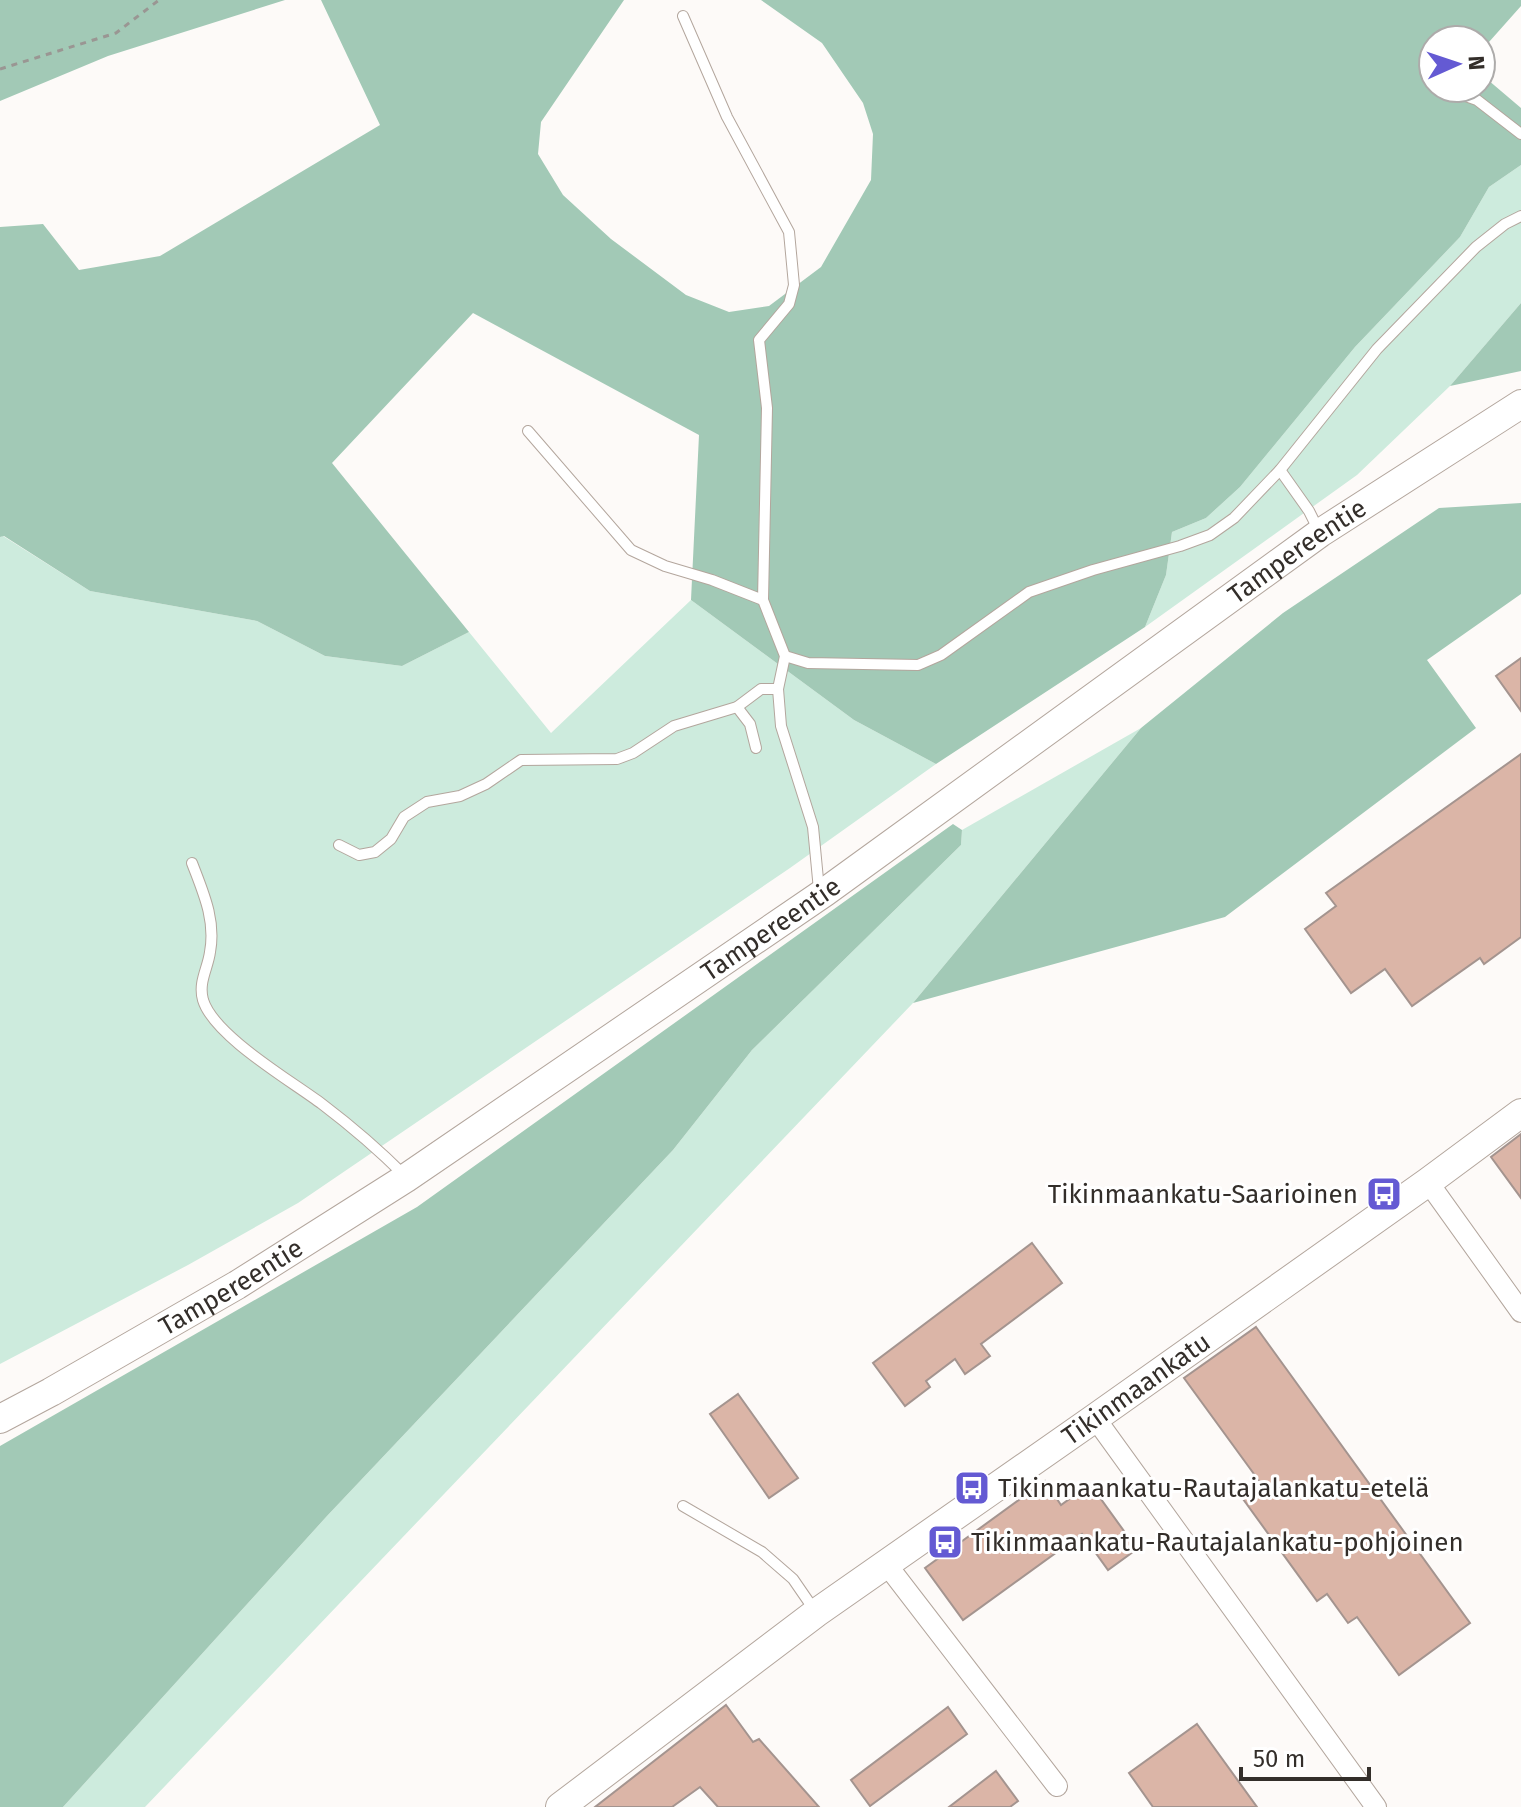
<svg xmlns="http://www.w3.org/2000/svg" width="1521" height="1807" viewBox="0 0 1521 1807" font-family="'Fira Sans',sans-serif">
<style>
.green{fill:#cdebdd}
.forest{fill:#a2c9b6}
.building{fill:#dbb5a7;stroke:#a4948f;stroke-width:2}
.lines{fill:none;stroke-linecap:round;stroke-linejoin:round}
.lane-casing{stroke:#b3a69d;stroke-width:12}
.street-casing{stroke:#b3a69d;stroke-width:22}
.secondary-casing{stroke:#b3a69d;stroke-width:30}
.path{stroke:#9a9693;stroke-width:3;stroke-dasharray:6 6;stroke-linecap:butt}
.lane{stroke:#fff;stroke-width:10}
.street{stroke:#fff;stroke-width:20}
.secondary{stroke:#fff;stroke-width:28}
.labels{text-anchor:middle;stroke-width:6;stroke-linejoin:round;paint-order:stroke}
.street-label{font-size:26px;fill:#332e2a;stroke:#fff}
.poi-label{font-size:26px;fill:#332e2a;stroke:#fff;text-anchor:start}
</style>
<rect width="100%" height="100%" fill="#fdfaf8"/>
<g class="green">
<polygon points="1521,165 1521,303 1450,386 1357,475 1145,627 1166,575 1172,532 1206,518 1240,487 1355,347 1460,237 1489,187"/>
<polygon points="3,536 90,591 257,621 325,656 402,666 469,632 551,733 691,600 854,720 936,764 790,868 298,1203 188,1265 0,1364 0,537"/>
<polygon points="1141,728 913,1003 145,1807 63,1807 327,1516 673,1150 752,1050 961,845 962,830"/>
</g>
<g class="forest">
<polygon points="0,0 285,0 108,56 0,101"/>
<polygon points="321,0 624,0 541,122 538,154 563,195 611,239 686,295 729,312 769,306 821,267 871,180 873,134 863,103 822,43 761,0 1521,0 1521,6 1481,51 1481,40 1433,40 1433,88 1481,88 1481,74 1521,108 1521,165 1489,187 1460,237 1355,347 1240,487 1206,518 1172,532 1166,575 1145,627 936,764 854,720 691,600 699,435 473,313 332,463 469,632 402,666 325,656 257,621 90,591 4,536 0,537 0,227 43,224 79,270 160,256 380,125"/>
<polygon points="1521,303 1521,371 1450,386"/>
<polygon points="1521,503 1521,594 1427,660 1476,728 1225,917 913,1003 1141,728 1283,613 1439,508"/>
<polygon points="953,824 962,830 961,845 752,1050 673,1150 327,1516 63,1807 0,1807 0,1446 417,1207"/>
</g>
<g class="building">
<polygon points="1521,658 1521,711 1496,676"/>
<polygon points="1521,754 1521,937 1484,964 1480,958 1412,1006 1385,969 1351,993 1305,929 1336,906 1326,893"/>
<polygon points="1521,1134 1521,1198 1491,1157"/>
<polygon points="1032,1243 1062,1283 981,1344 990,1356 965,1374 955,1359 926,1381 930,1387 905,1406 873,1363"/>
<polygon points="1256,1327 1470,1623 1399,1675 1357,1617 1348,1623 1327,1594 1317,1601 1243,1499 1262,1485 1184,1378"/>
<polygon points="738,1394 798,1478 769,1498 710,1414"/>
<polygon points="1045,1481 1061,1505 1090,1484 1137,1549 1108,1570 1082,1534 963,1620 925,1568"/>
<polygon points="726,1705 753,1742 759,1739 819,1807 718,1807 700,1787 672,1807 595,1807"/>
<polygon points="948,1707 967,1734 870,1806 851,1780"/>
<polygon points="1197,1724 1257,1807 1153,1807 1129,1773"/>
<polygon points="996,1771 1018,1801 1010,1807 949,1807"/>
</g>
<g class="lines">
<defs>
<g id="lane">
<polyline points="683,16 727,117 789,232 794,285 789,304 759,340 767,408 763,600 785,656 778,689 781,726 813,827 819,890"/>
<polyline points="1426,74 1433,80"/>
<polyline points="1443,88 1477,100 1521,134"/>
<polyline points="528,431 631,550 665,566 712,580 763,600"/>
<polyline points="1280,470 1309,511 1319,531"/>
<polyline points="785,656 808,663 918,665 941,655 1029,592 1093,570 1180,546 1210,535 1234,518 1280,470 1377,349 1476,247 1505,224 1521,216"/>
<polyline points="737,707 750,724 756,748"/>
<polyline points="339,845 359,855 375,852 391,839 404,817 427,802 460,796 486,784 521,760 617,759 633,753 674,726 737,707 761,689 778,689"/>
<path d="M192,863C203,892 216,920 210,952C208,968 198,982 203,1000C214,1036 290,1080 322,1104C351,1126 379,1150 405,1176"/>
<polyline points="683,1506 762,1552 793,1579 815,1611"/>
</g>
<g id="street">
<polyline points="1428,1182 1521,1312"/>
<polyline points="1095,1418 1376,1807"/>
<polyline points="887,1565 1057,1786"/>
</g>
<g id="secondary">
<path id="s1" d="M0,1419L51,1392L237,1285L406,1178L825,892L1320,533L1521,404"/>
<path id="s2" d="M560,1807L816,1613L1095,1418L1428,1182L1521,1113"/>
</g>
</defs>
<use href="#lane" class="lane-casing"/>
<use href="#street" class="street-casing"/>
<use href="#secondary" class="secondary-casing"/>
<polyline class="path" points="0,69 116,33 159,0"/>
<use href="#lane" class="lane"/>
<use href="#street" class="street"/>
<use href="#secondary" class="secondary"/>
</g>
<defs>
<symbol id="bus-square" viewBox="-11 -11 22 22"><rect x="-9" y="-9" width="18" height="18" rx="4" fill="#645ad3" stroke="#fff"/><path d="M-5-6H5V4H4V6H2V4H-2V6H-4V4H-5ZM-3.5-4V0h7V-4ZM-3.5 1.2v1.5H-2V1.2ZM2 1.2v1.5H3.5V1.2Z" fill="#fff"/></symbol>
</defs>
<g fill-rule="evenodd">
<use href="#bus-square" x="1364" y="1174" width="40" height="40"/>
<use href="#bus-square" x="952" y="1468" width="40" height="40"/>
<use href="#bus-square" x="925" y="1522" width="40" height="40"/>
</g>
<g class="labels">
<g class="street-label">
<text dy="9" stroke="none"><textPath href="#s1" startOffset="1562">Tampereentie</textPath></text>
<text dy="9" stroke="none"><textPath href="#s1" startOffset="914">Tampereentie</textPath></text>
<text dy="9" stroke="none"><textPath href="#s1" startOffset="266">Tampereentie</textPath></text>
<text dy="9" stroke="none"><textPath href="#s2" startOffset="712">Tikinmaankatu</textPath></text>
</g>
<g class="poi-label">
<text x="1358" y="1203" text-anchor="end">Tikinmaankatu-Saarioinen</text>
<text x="998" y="1497">Tikinmaankatu-Rautajalankatu-etelä</text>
<text x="971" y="1551">Tikinmaankatu-Rautajalankatu-pohjoinen</text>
</g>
</g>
<g transform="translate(1457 64) rotate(87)"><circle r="38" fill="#ffffff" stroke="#adabaa" stroke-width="2"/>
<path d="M0-6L14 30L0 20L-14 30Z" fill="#645ad3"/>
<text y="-12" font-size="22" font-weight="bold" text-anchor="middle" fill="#332e2a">N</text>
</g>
<path d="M1241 1767v12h128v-12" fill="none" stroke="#332e2a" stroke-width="4"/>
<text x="1253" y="1767" font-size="24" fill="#332e2a" stroke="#ffffff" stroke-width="6" paint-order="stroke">50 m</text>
</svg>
